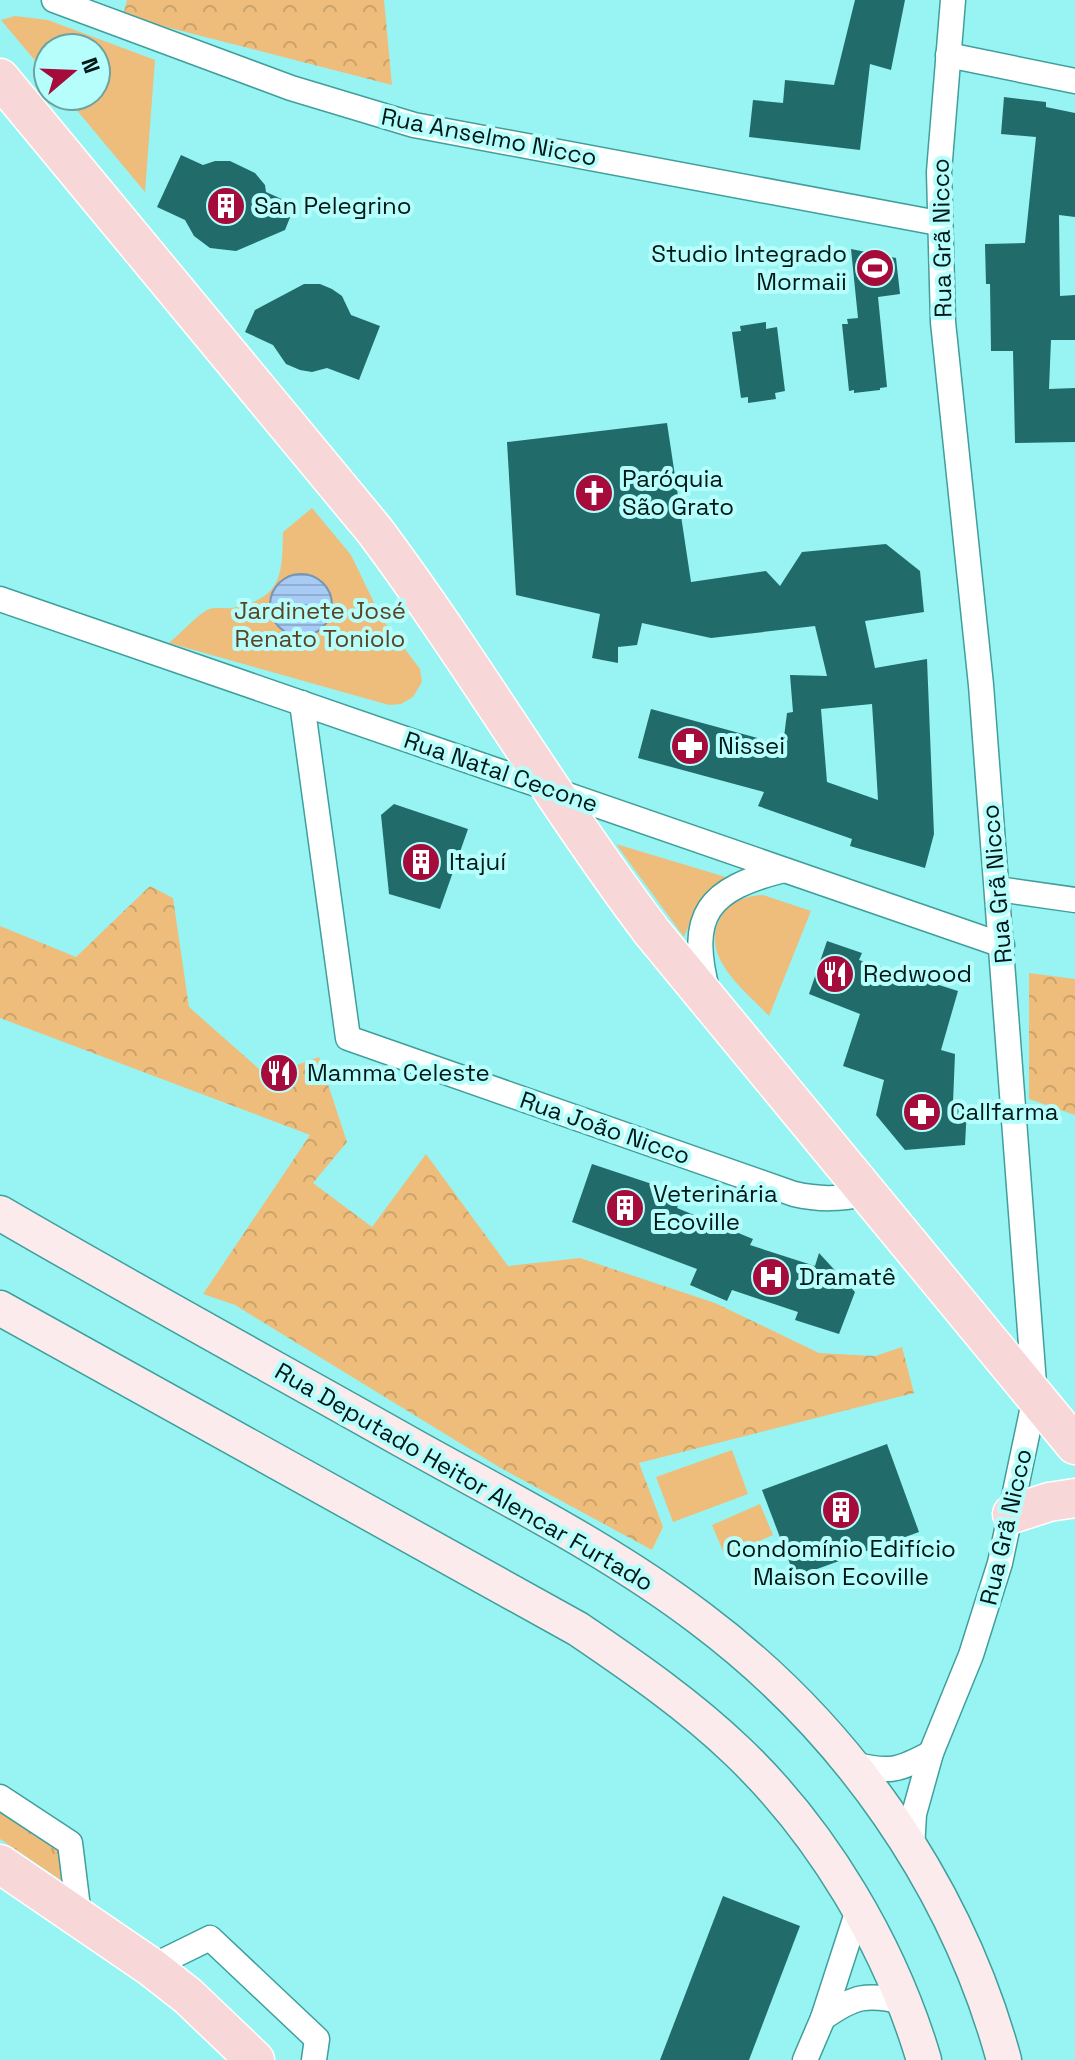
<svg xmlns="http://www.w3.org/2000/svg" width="1075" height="2060" viewBox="0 0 1075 2060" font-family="'Space Grotesk',sans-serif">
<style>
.grass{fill:url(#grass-tufts)}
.forest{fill:url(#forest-crowns)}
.park{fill:#efbd7b}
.water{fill:url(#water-rules);stroke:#7696b3;stroke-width:2}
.building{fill:#216c6a;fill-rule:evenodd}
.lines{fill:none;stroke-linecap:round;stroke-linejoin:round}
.street-casing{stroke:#409f9d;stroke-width:27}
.secondary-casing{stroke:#409f9d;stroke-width:37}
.primary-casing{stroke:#fff;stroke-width:41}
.street{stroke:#fff;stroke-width:24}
.secondary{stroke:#fcebec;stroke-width:34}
.primary{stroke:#f8d7d9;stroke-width:38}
.labels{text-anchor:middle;stroke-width:8;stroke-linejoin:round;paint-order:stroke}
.street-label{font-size:24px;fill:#001918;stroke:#b6fefc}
.poi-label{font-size:24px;fill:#001918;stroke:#b6fefc;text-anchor:start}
.park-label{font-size:24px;fill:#5c4322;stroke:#b6fefc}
</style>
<defs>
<pattern id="grass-tufts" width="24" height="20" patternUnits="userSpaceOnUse" patternTransform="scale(2)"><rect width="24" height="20" fill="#efbd7b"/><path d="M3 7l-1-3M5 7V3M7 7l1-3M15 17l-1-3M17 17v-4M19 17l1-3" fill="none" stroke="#cba26a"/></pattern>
<pattern id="forest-crowns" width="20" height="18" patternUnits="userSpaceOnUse" patternTransform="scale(2)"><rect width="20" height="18" fill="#efbd7b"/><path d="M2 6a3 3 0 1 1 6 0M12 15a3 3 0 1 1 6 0" fill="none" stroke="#cba26a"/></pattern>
<pattern id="water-rules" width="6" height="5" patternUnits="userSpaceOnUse" patternTransform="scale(2)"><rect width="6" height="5" fill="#a8cbf6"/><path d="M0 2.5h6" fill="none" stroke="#8faed2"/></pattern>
</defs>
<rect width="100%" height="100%" fill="#97f4f2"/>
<polygon class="grass" points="0,1811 69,1856 71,1887 0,1839"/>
<g class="forest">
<polygon points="127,0 384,0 392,85 123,16"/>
<polygon points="150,886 173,898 189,1007 267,1076 319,1057 347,1142 313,1183 372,1227 426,1154 508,1266 580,1258 715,1303 819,1353 875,1356 902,1347 914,1393 639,1463 663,1527 652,1550 499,1467 235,1305 203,1294 310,1135 0,1018 0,926 76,957"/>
<polygon points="1029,973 1075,979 1075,1115 1029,1099"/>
</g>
<g class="park">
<polygon points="15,16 48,20 155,60 145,192 65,96 96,96 96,48 48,48 48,76 1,20"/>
<path d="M312,508L351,555L382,619L420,669L422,682L413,697L401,704L389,705L169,643C181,633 193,619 207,610C215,606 228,610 237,607C283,597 282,572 283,532Z"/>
<path d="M616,844L729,878C703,896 696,908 684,937Z"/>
<path d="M763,895L811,911L769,1016C745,990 698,956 721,917C730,901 746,896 763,895Z"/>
<polygon points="732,1450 748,1494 673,1522 656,1477"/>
<polygon points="760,1504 773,1535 725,1556 712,1525"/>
</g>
<circle class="water" cx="301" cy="605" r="31"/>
<g class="building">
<polygon points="855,0 905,0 891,70 870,64 860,150 749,137 753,100 783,103 785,80 834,85"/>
<polygon points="1004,97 1046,102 1046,107 1075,113 1075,217 1059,215 1060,296 1075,295 1075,340 1051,340 1049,389 1075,388 1075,442 1015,443 1013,351 991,351 990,284 986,284 985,244 1025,243 1036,137 1001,134"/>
<polygon points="181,155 203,165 215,161 230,161 255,173 265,185 266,192 295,205 285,230 236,251 210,248 194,236 185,220 157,207"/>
<polygon points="851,249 896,258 900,294 878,297 887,387 880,388 880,390 854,393 854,390 849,391 842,324 848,324 847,319 858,318"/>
<polygon points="304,284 320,284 332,289 342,296 351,315 380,326 359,380 327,368 312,372 300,370 286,364 273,345 245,332 255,310"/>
<polygon points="766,322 766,329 777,327 785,391 775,393 776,399 748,403 748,397 741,398 732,332 741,331 740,326"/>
<path d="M667,423L691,582L766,571L780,586L802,552L886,544L920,571L924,612L865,621L875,668L927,659L934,834L925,868L850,846L852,839L758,806L764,792L638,758L651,709L783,745L787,713L793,712L790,675L827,676L815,626L711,638L642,623L637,645L618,647V663L592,658L600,614L516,595L507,442ZM872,704L875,750L878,800L827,782L821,709Z"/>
<polygon points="394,804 468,829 440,909 389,894 381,815"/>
<polygon points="827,941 862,953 859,960 958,991 941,1050 955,1054 953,1103 967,1108 965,1145 905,1150 876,1115 884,1080 843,1066 860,1014 809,994"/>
<polygon points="592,1164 682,1194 677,1208 753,1239 750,1245 815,1266 819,1253 855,1292 839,1334 795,1320 798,1312 732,1290 727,1301 690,1285 697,1269 572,1222"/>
<polygon points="887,1444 919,1532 795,1577 762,1490"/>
<polygon points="723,1896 800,1926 749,2060 660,2060"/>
</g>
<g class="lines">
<defs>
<g id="street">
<polyline points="54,0 291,88 414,125 938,223"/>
<polyline points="948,55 1075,81"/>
<polyline points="0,599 1002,945"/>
<path d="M302,703L348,1038L794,1194C820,1200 840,1199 865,1194"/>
<polyline points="998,889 1075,900"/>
<path d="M708,993C687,914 708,889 784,870"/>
<path d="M852,1764C889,1773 898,1771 931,1753"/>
<polyline points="0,1797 70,1843 79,1916"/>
<polyline points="912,1849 914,1814 931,1753 971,1655 1000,1563 1035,1397 981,685 943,322 939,172 953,0"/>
<polyline points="151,1967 210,1938 317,2039 314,2060"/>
<path d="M823,2018C854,1996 867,1993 904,2002"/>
<polyline points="805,2060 823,2018 858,1910"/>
</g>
<g id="secondary">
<path d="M0,1213C137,1293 277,1369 415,1447C512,1501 613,1552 701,1619C846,1728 956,1884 1004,2060"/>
<path d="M0,1308L578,1629C634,1667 689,1705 737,1751C823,1833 890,1946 924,2060"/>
</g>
<g id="primary">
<path d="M0,78L375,531C472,661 554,802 652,932L1075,1445"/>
<polyline points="1012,1514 1049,1502 1075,1498"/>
<polyline points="0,1864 151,1967 188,1996 255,2060"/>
</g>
</defs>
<use href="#street" class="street-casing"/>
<use href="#secondary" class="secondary-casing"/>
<use href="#primary" class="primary-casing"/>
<use href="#street" class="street"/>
<use href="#secondary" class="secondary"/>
<use href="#primary" class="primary"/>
</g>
<defs>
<symbol id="building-disc" viewBox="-11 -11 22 22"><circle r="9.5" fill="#a50b3b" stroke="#b6fefc"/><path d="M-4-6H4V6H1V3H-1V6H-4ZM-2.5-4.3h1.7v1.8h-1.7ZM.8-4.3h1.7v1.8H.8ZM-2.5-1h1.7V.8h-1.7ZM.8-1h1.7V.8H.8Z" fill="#fff"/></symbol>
<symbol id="stadium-disc" viewBox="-11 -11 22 22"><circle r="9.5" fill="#a50b3b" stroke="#b6fefc"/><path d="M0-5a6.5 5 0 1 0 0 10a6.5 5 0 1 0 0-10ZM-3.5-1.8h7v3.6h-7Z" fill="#fff"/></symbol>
<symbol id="church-disc" viewBox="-11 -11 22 22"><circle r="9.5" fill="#a50b3b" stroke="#b6fefc"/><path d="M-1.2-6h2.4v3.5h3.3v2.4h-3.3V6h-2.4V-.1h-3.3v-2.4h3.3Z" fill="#fff"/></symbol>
<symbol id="pharmacy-disc" viewBox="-11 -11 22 22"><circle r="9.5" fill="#a50b3b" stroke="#b6fefc"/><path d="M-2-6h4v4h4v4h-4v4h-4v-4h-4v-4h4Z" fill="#fff"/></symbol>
<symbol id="restaurant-disc" viewBox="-11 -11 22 22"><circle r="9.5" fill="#a50b3b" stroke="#b6fefc"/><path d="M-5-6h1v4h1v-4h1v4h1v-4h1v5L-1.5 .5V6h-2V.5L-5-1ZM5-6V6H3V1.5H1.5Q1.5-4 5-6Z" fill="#fff"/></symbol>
<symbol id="hospital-disc" viewBox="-11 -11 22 22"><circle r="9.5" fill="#a50b3b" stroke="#b6fefc"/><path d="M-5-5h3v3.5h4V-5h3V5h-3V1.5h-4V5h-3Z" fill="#fff"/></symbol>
</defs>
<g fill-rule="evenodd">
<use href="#building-disc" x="204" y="184" width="44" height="44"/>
<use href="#stadium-disc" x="853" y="246" width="44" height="44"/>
<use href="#church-disc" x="572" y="471" width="44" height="44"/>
<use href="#pharmacy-disc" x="668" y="724" width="44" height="44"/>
<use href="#building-disc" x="399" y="840" width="44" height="44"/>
<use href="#restaurant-disc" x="813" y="952" width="44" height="44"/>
<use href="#restaurant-disc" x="257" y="1051" width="44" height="44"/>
<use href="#pharmacy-disc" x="900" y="1090" width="44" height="44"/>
<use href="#building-disc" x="603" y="1186" width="44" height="44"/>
<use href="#hospital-disc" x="749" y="1255" width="44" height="44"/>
<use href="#building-disc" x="819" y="1488" width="44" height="44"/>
</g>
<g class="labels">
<g class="street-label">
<text transform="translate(489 137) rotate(11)" y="8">Rua Anselmo Nicco</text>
<text transform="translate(942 238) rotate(-91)" y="8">Rua Grã Nicco</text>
<text transform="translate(501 772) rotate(19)" y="8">Rua Natal Cecone</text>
<text transform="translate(997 884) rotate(-95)" y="8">Rua Grã Nicco</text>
<text transform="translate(605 1128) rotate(19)" y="8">Rua João Nicco</text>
<text transform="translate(464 1477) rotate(30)" y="8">Rua Deputado Heitor Alencar Furtado</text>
<text transform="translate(1006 1527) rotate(-77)" y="8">Rua Grã Nicco</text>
</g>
<g class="poi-label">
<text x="254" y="214">San Pelegrino</text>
<text x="847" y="262" text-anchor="end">Studio Integrado<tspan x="847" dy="28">Mormaii</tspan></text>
<text x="622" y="487">Paróquia<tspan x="622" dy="28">São Grato</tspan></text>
<text x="718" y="754">Nissei</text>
<text x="449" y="870">Itajuí</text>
<text x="863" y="982">Redwood</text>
<text x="307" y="1081">Mamma Celeste</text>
<text x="950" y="1120">Callfarma</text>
<text x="653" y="1202">Veterinária<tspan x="653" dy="28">Ecoville</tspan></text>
<text x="799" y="1285">Dramatê</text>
<text x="841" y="1557" text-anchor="middle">Condomínio Edifício<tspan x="841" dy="28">Maison Ecoville</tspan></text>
</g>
<g class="park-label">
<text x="320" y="619">Jardinete José<tspan x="320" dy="28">Renato Toniolo</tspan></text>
</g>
</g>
<g transform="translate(72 72) rotate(71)"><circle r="38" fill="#b6fefc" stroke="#6da2a1" stroke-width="2"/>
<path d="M0-6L14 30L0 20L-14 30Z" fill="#a50b3b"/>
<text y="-12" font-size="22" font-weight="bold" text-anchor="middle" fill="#001918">N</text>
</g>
</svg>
